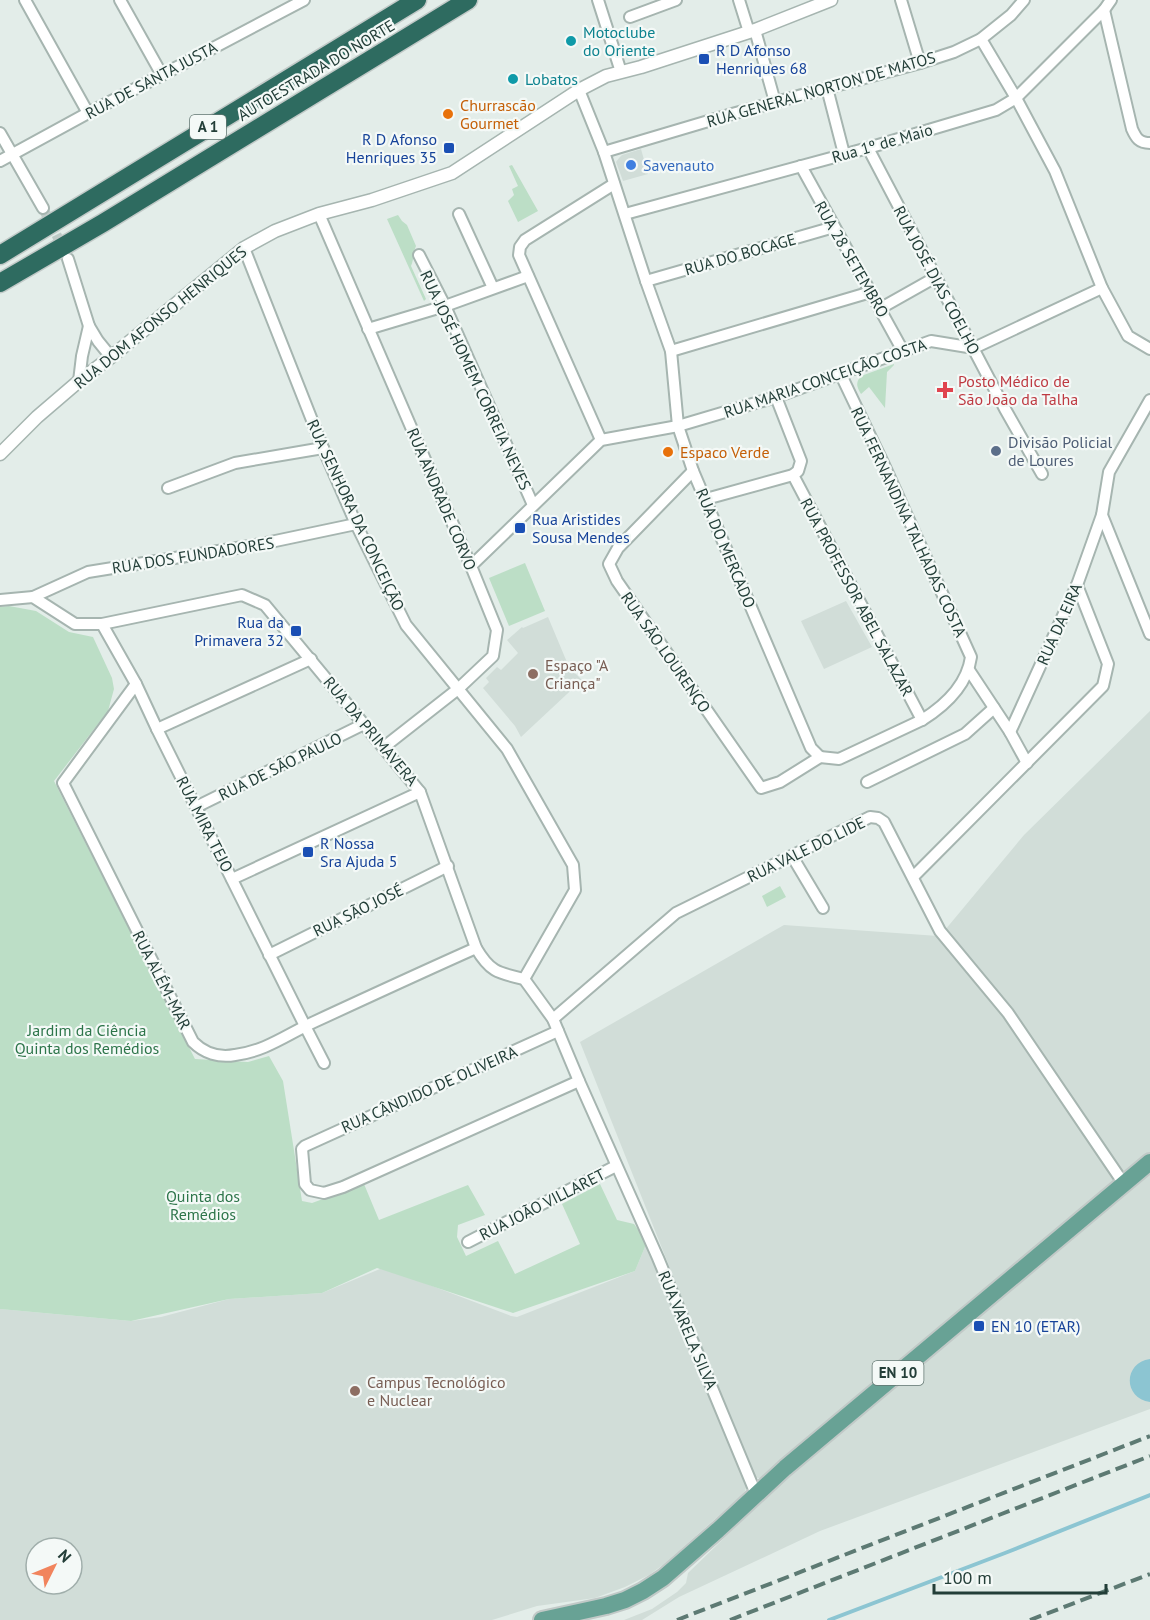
<svg xmlns="http://www.w3.org/2000/svg" width="1150" height="1620" viewBox="0 0 1150 1620" font-family="'PT Sans',sans-serif">
<style>
.built{fill:#d1ddd8;fill-rule:evenodd}
.green{fill:#bcdec6}
.water{fill:#8cc5d2}
.lines{fill:none;stroke-linecap:round;stroke-linejoin:round}
.stream{stroke:#8cc5d2;stroke-width:4}
.minor-tunnel{stroke:#bdcac6;stroke-width:10;stroke-dasharray:10 5;stroke-linecap:butt}
.minor-casing{stroke:#a6b5b0;stroke-width:14}
.tertiary-casing{stroke:#a6b5b0;stroke-width:15}
.primary-casing{stroke:#c1c9c7;stroke-width:20}
.motorway-casing{stroke:#c1c9c7;stroke-width:21}
.minor{stroke:#fff;stroke-width:10}
.tertiary{stroke:#fff;stroke-width:12}
.primary{stroke:#68a295;stroke-width:16}
.motorway{stroke:#2e6b60;stroke-width:18}
.rail{stroke:#5d7a73;stroke-width:4;stroke-dasharray:12 6;stroke-linecap:butt}
.culture-dot{fill:#0f9aa8;stroke:#f4f9f7;stroke-width:2}
.transit-dot{fill:#1a4fb4;stroke:#f4f9f7;stroke-width:2}
.food-dot{fill:#e8710a;stroke:#f4f9f7;stroke-width:2}
.shop-dot{fill:#3f7fe0;stroke:#f4f9f7;stroke-width:2}
.health-dot{fill:#e0444e;stroke:#f4f9f7;stroke-width:2}
.service-dot{fill:#5c6f8a;stroke:#f4f9f7;stroke-width:2}
.education-dot{fill:#8d6e63;stroke:#f4f9f7;stroke-width:2}
.labels{text-anchor:middle;stroke-width:4.5;stroke-linejoin:round;paint-order:stroke}
.shield{fill:#f4f9f7;stroke:#627671;stroke-width:1.5}
.shield-label{font-size:15px;font-weight:bold;fill:#233e38}
.culture-label{font-size:16px;fill:#0d838f;stroke:#f4f9f7;text-anchor:start}
.transit-label{font-size:16px;fill:#164399;stroke:#f4f9f7;text-anchor:start}
.street-label{font-size:16px;fill:#233e38;stroke:#f4f9f7}
.food-label{font-size:16px;fill:#c56008;stroke:#f4f9f7;text-anchor:start}
.shop-label{font-size:16px;fill:#366cbe;stroke:#f4f9f7;text-anchor:start}
.health-label{font-size:16px;fill:#be3a42;stroke:#f4f9f7;text-anchor:start}
.service-label{font-size:16px;fill:#4e5e75;stroke:#f4f9f7;text-anchor:start}
.education-label{font-size:16px;fill:#785e54;stroke:#f4f9f7;text-anchor:start}
.park-label{font-size:16px;fill:#2d754a;stroke:#f4f9f7}
</style>
<rect width="100%" height="100%" fill="#e3ede9"/>
<g class="built">
<polygon points="641,149 648,174 623,181 616,162 619,158 622,155"/>
<polygon points="846,601 872,647 824,669 801,621"/>
<polygon points="548,617 569,667 582,680 521,737 515,726 483,688 489,682 486,678 497,667 501,670 518,653 507,640 522,627 523,628"/>
<polygon points="1150,711 1150,1409 820,1531 679,1597 642,1620 624,1620 652,1609 677,1592 686,1583 688,1573 782,1482 753,1477 580,1042 784,925 938,936 945,930 1024,835"/>
<path d="M647,1242L748,1482L745,1491L741,1496L664,1564L649,1575L625,1587L595,1598L537,1606L492,1620H0V1309L131,1321L161,1317L229,1299L322,1293L380,1269L390,1270L511,1316L517,1317L635,1271ZM36,1548H72V1584H36Z"/>
</g>
<g class="green">
<polygon points="512,165 538,211 518,222 508,201 514,195 512,189 518,186 509,166"/>
<path d="M398,215L402,221L407,225L416,246C413,253 414,259 411,266L426,299L424,301L387,219Z"/>
<path d="M894,364V365L887,372L885,408L869,387L861,394C857,387 855,383 861,376Z"/>
<polygon points="525,563 545,611 509,626 489,578"/>
<polygon points="9,606 36,611 69,632 93,637 112,678 114,689 108,711 54,781 195,1059 248,1062 269,1056 283,1081 302,1201 312,1203 364,1184 379,1220 468,1185 485,1215 458,1225 457,1237 466,1256 498,1241 515,1274 580,1244 562,1204 600,1184 617,1220 634,1224 647,1242 635,1271 513,1313 377,1268 322,1293 229,1299 131,1321 0,1309 0,607"/>
<polygon points="780,886 786,897 767,907 762,896"/>
</g>
<path class="water" d="M1150,1359V1402C1123,1398 1123,1363 1150,1359Z"/>
<g class="lines">
<polyline class="stream" points="829,1620 1005,1553 1150,1495"/>
<polyline class="minor-tunnel" points="43,208 64,250"/>
<defs>
<g id="minor">
<polyline points="25,0 88,113"/>
<polyline points="120,0 162,75"/>
<polyline points="598,0 621,72"/>
<polyline points="739,0 749,32"/>
<polyline points="901,0 920,63"/>
<path d="M1104,10L1132,129C1136,138 1139,143 1150,143"/>
<polyline points="630,17 676,0"/>
<polyline points="755,30 775,102"/>
<polyline points="981,39 1016,98 1055,171 1102,288 1128,336 1150,349"/>
<polyline points="827,88 844,154"/>
<polyline points="579,90 604,152 646,281 671,351 678,426 693,471 811,748 820,757"/>
<polyline points="0,133 43,208"/>
<polyline points="868,148 1005,409 1042,474"/>
<polyline points="604,152 732,114 920,63 954,52 981,39 1011,15 1024,0"/>
<polyline points="0,161 88,113 162,75 304,0"/>
<polyline points="801,166 903,351"/>
<polyline points="319,214 471,566 497,630 493,656 458,689 384,747"/>
<polyline points="459,214 493,288"/>
<polyline points="625,214 868,148 996,110 1016,98 1104,10 1111,0"/>
<polyline points="244,248 323,448 356,524 406,625 507,749 573,865 575,890 524,979"/>
<polyline points="419,255 445,306 533,505"/>
<polyline points="68,259 89,326 98,341 111,357"/>
<polyline points="646,281 834,227"/>
<polyline points="881,308 936,277"/>
<polyline points="368,329 445,306 528,276"/>
<polyline points="974,348 1102,288"/>
<polyline points="671,351 871,292"/>
<polyline points="79,381 82,356 89,326"/>
<polyline points="601,440 519,255 520,247 525,240 614,184"/>
<polyline points="693,471 618,548 609,564 617,581 761,788 780,782 820,757"/>
<polyline points="793,475 922,720"/>
<polyline points="168,488 235,463 323,448"/>
<polyline points="706,499 793,475 798,471 801,461 776,397"/>
<polyline points="1102,515 1150,634"/>
<polyline points="471,566 601,440 678,426 776,397 931,341 974,348"/>
<polyline points="33,597 88,572 261,544 356,524"/>
<path d="M0,600L33,597L75,624H102L242,595L265,605L420,792L476,948C490,972 498,973 524,979L553,1019L579,1081L658,1258L756,1494"/>
<polyline points="102,624 136,684 157,729 305,1026 324,1063"/>
<polyline points="969,670 1010,732 1027,763"/>
<path d="M136,684L63,783L193,1042C204,1053 219,1058 235,1055C266,1051 286,1035 314,1022C368,997 422,972 476,948"/>
<polyline points="157,729 311,659"/>
<polyline points="1010,732 1077,585 1102,515 1109,472 1150,400"/>
<path d="M820,757L839,759L922,720C946,705 967,685 971,657L884,465L841,375"/>
<polyline points="867,782 965,734 994,708"/>
<polyline points="196,807 364,724"/>
<polyline points="792,856 823,908"/>
<polyline points="913,877 1103,686 1108,664 1077,585"/>
<polyline points="232,879 420,792"/>
<polyline points="269,955 448,866"/>
<polyline points="553,1019 676,913 870,817 878,818 884,822 940,931 1008,1013 1124,1184"/>
<polyline points="558,1031 305,1146 302,1149 305,1184 310,1190 324,1193 343,1187 579,1081"/>
<polyline points="468,1242 616,1166"/>
</g>
<polyline id="tertiary" points="0,454 37,417 79,381 111,357 244,248 275,231 319,214 372,200 452,173 579,90 606,76 641,67 755,30 831,0"/>
<polyline id="primary" points="542,1620 606,1606 625,1600 643,1591 663,1578 718,1530 785,1468 1150,1162"/>
<g id="motorway">
<polyline points="0,255 417,0"/>
<polyline points="0,283 103,223 468,0"/>
</g>
</defs>
<use href="#minor" class="minor-casing"/>
<use href="#tertiary" class="tertiary-casing"/>
<use href="#primary" class="primary-casing"/>
<use href="#motorway" class="motorway-casing"/>
<use href="#minor" class="minor"/>
<use href="#tertiary" class="tertiary"/>
<use href="#primary" class="primary"/>
<use href="#motorway" class="motorway"/>
<g class="rail">
<polyline points="677,1620 1150,1436"/>
<polyline points="730,1620 1150,1456"/>
<polyline points="1030,1620 1150,1574"/>
</g>
</g>
<g class="culture-dot">
<circle cx="571" cy="41" r="6"/>
<circle cx="513" cy="79" r="6"/>
</g>
<g class="transit-dot">
<rect x="698" y="53" width="12" height="12" rx="3"/>
<rect x="443" y="142" width="12" height="12" rx="3"/>
<rect x="514" y="522" width="12" height="12" rx="3"/>
<rect x="290" y="625" width="12" height="12" rx="3"/>
<rect x="302" y="846" width="12" height="12" rx="3"/>
<rect x="973" y="1320" width="12" height="12" rx="3"/>
</g>
<g class="food-dot">
<circle cx="448" cy="114" r="6"/>
<circle cx="668" cy="452" r="6"/>
</g>
<circle class="shop-dot" cx="631" cy="165" r="6"/>
<path class="health-dot" d="M942 381h6v6h6v6h-6v6h-6v-6h-6v-6h6z"/>
<circle class="service-dot" cx="996" cy="451" r="6"/>
<g class="education-dot">
<circle cx="533" cy="674" r="6"/>
<circle cx="355" cy="1391" r="6"/>
</g>
<g class="labels">
<g class="shield">
<rect x="190" y="115" width="36" height="24" rx="4.5"/>
<rect x="872.5" y="1361" width="51" height="24" rx="4.5"/>
</g>
<g class="shield-label">
<text x="208" y="132">A 1</text>
<text x="898" y="1378">EN 10</text>
</g>
<g class="culture-label">
<text x="583" y="38">Motoclube<tspan x="583" dy="18">do Oriente</tspan></text>
<text x="525" y="85">Lobatos</text>
</g>
<g class="transit-label">
<text x="716" y="56">R D Afonso<tspan x="716" dy="18">Henriques 68</tspan></text>
<text x="437" y="145" text-anchor="end">R D Afonso<tspan x="437" dy="18">Henriques 35</tspan></text>
<text x="532" y="525">Rua Aristides<tspan x="532" dy="18">Sousa Mendes</tspan></text>
<text x="284" y="628" text-anchor="end">Rua da<tspan x="284" dy="18">Primavera 32</tspan></text>
<text x="320" y="849">R Nossa<tspan x="320" dy="18">Sra Ajuda 5</tspan></text>
<text x="991" y="1332">EN 10 (ETAR)</text>
</g>
<g class="street-label">
<text transform="translate(316 70) rotate(-31)" y="6">AUTOESTRADA DO NORTE</text>
<text transform="translate(151 80) rotate(-28)" y="6">RUA DE SANTA JUSTA</text>
<text transform="translate(821 89) rotate(-16)" y="6">RUA GENERAL NORTON DE MATOS</text>
<text transform="translate(882 143) rotate(-16)" y="6">Rua 1º de Maio</text>
<text transform="translate(740 254) rotate(-16)" y="6">RUA DO BOCAGE</text>
<text transform="translate(852 259) rotate(60)" y="6">RUA 28 SETEMBRO</text>
<text transform="translate(937 280) rotate(62)" y="6">RUA JOSÉ DIAS COELHO</text>
<text transform="translate(160 317) rotate(-39)" y="6">RUA DOM AFONSO HENRIQUES</text>
<text transform="translate(825 378) rotate(-19)" y="6">RUA MARIA CONCEIÇÃO COSTA</text>
<text transform="translate(476 380) rotate(65)" y="6">RUA JOSÉ HOMEM CORREIA NEVES</text>
<text transform="translate(442 499) rotate(67)" y="6">RUA ANDRADE CORVO</text>
<text transform="translate(356 515) rotate(65)" y="6">RUA SENHORA DA CONCEIÇÃO</text>
<text transform="translate(909 522) rotate(65)" y="6">RUA FERNANDINA TALHADAS COSTA</text>
<text transform="translate(726 548) rotate(67)" y="6">RUA DO MERCADO</text>
<text transform="translate(193 555) rotate(-9)" y="6">RUA DOS FUNDADORES</text>
<text transform="translate(857 597) rotate(62)" y="6">RUA PROFESSOR ABEL SALAZAR</text>
<text transform="translate(1059 624) rotate(-66)" y="6">RUA DA EIRA</text>
<text transform="translate(666 652) rotate(55)" y="6">RUA SÃO LOURENÇO</text>
<text transform="translate(371 731) rotate(50)" y="6">RUA DA PRIMAVERA</text>
<text transform="translate(280 766) rotate(-26)" y="6">RUA DE SÃO PAULO</text>
<text transform="translate(205 824) rotate(63)" y="6">RUA MIRA TEJO</text>
<text transform="translate(806 849) rotate(-26)" y="6">RUA VALE DO LIDE</text>
<text transform="translate(358 910) rotate(-26)" y="6">RUA SÃO JOSÉ</text>
<text transform="translate(162 980) rotate(63)" y="6">RUA ALÉM-MAR</text>
<text transform="translate(429 1089) rotate(-24)" y="6">RUA CÂNDIDO DE OLIVEIRA</text>
<text transform="translate(542 1204) rotate(-27)" y="6">RUA JOÃO VILLARET</text>
<text transform="translate(688 1330) rotate(67)" y="6">RUA VARELA SILVA</text>
</g>
<g class="food-label">
<text x="460" y="111">Churrascão<tspan x="460" dy="18">Gourmet</tspan></text>
<text x="680" y="458">Espaco Verde</text>
</g>
<g class="shop-label">
<text x="643" y="171">Savenauto</text>
</g>
<g class="health-label">
<text x="958" y="387">Posto Médico de<tspan x="958" dy="18">São João da Talha</tspan></text>
</g>
<g class="service-label">
<text x="1008" y="448">Divisão Policial<tspan x="1008" dy="18">de Loures</tspan></text>
</g>
<g class="education-label">
<text x="545" y="671">Espaço "A<tspan x="545" dy="18">Criança"</tspan></text>
<text x="367" y="1388">Campus Tecnológico<tspan x="367" dy="18">e Nuclear</tspan></text>
</g>
<g class="park-label">
<text x="87" y="1036">Jardim da Ciência<tspan x="87" dy="18">Quinta dos Remédios</tspan></text>
<text x="203" y="1202">Quinta dos<tspan x="203" dy="18">Remédios</tspan></text>
</g>
</g>
<g transform="translate(54 1566) rotate(47)"><circle r="28" fill="#f4f9f7" stroke="#a0aeab" stroke-width="1.5"/>
<path d="M0-4.5L10 22L0 15L-10 22Z" fill="#f1845d"/>
<text y="-9" font-size="16" font-weight="bold" text-anchor="middle" fill="#233e38">N</text>
</g>
<path d="M934 1584v9h172v-9" fill="none" stroke="#233e38" stroke-width="3"/>
<text x="943" y="1584" font-size="18" fill="#233e38" stroke="#f4f9f7" stroke-width="4.5" paint-order="stroke">100 m</text>
</svg>
